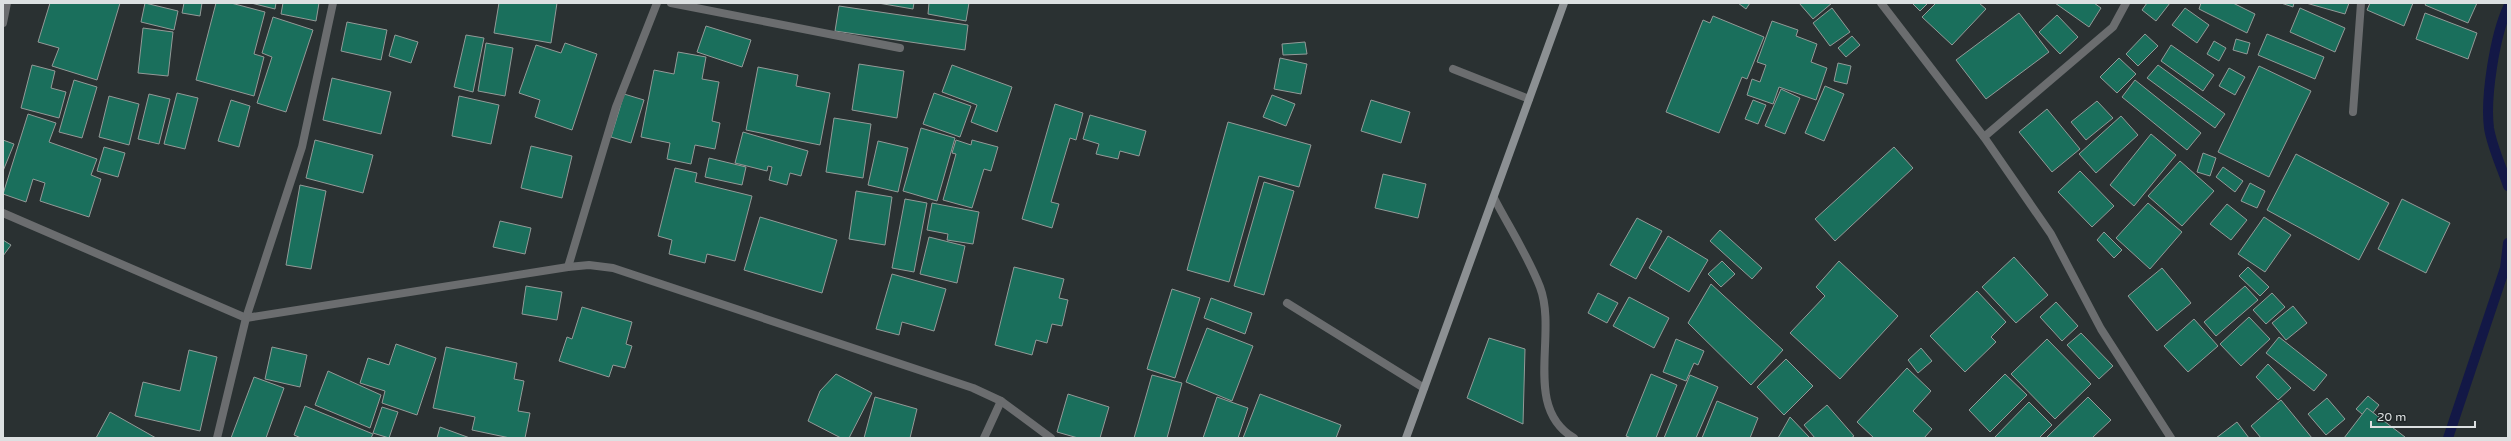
<svg xmlns="http://www.w3.org/2000/svg" width="2511" height="441" viewBox="0 0 2511 441" font-family="'Varela Round',sans-serif">
<style>
.lines{fill:none;stroke-linecap:round;stroke-linejoin:round}
.stream{stroke:#131846;stroke-width:10}
.building{fill:#1a6f5c;stroke:#939a98}
.lane{stroke:#6b6d6f;stroke-width:8}
.street{stroke:#6b6d6f;stroke-width:8}
.secondary{stroke:#8c9093;stroke-width:8}
</style>
<rect width="100%" height="100%" fill="#2a3132"/>
<g class="lines">
<g class="stream">
<path d="M2508,7C2495,35 2485,97 2489,128C2492,147 2502,168 2508,186"/>
<polyline points="2448,438 2505,268 2508,243"/>
</g>
</g>
<g class="building">
<polygon points="50,3 120,3 97,80 52,66 59,48 38,42"/>
<polygon points="145,3 178,11 174,30 141,22"/>
<polygon points="184,3 202,3 200,16 182,13"/>
<polygon points="216,3 231,3 265,12 254,54 264,57 254,96 196,80"/>
<polygon points="251,3 276,3 275,9"/>
<polygon points="283,3 319,3 316,21 281,14"/>
<polygon points="499,3 557,3 551,43 494,33"/>
<polygon points="878,3 914,3 913,9"/>
<polygon points="929,3 969,3 966,21 928,14"/>
<polygon points="1738,3 1750,3 1746,9"/>
<polygon points="1799,3 1832,3 1813,19"/>
<polygon points="1912,3 1928,3 1920,11"/>
<polygon points="1936,3 1979,3 1986,9 1952,45 1922,17"/>
<polygon points="2055,3 2094,3 2101,8 2089,27"/>
<polygon points="2147,3 2170,3 2156,21 2142,10"/>
<polygon points="2201,3 2233,3 2255,14 2247,33 2199,9"/>
<polygon points="2281,3 2294,3 2293,7"/>
<polygon points="2306,3 2349,3 2345,14"/>
<polygon points="2370,3 2413,3 2404,26 2367,10"/>
<polygon points="2426,3 2477,3 2468,23 2425,5"/>
<polygon points="839,6 968,25 965,50 835,31"/>
<polygon points="1832,8 1850,32 1830,46 1813,23"/>
<polygon points="2185,8 2209,25 2197,43 2172,25"/>
<polygon points="2300,8 2345,28 2335,52 2290,32"/>
<polygon points="2019,13 2049,52 1986,99 1956,60"/>
<polygon points="2425,13 2477,33 2468,59 2416,39"/>
<polygon points="2057,15 2078,37 2060,54 2039,32"/>
<polygon points="1713,16 1764,37 1747,79 1742,77 1719,133 1666,112 1703,20 1710,23"/>
<polygon points="273,17 313,30 286,112 257,103 272,57 262,53"/>
<polygon points="1772,21 1798,30 1796,36 1817,44 1811,62 1827,68 1816,100 1779,87 1773,104 1747,95 1752,79 1760,82 1766,65 1757,62"/>
<polygon points="347,22 387,30 381,60 341,51"/>
<polygon points="706,26 751,40 742,67 697,52"/>
<polygon points="143,28 173,32 168,76 138,73"/>
<polygon points="2145,34 2158,46 2138,66 2126,54"/>
<polygon points="2267,34 2324,57 2315,79 2258,55"/>
<polygon points="395,35 418,42 411,63 389,56"/>
<polygon points="466,35 484,38 473,92 454,87"/>
<polygon points="1852,36 1860,45 1846,57 1838,48"/>
<polygon points="2236,39 2250,43 2247,54 2233,50"/>
<polygon points="2214,41 2226,48 2219,61 2207,54"/>
<polygon points="1305,42 1307,54 1283,55 1282,44"/>
<polygon points="486,43 513,48 505,96 478,91"/>
<polygon points="565,43 597,54 572,130 535,117 540,100 519,93 536,45 561,53"/>
<polygon points="2171,45 2214,75 2203,91 2161,61"/>
<polygon points="678,52 706,57 702,79 719,82 712,121 720,123 715,149 695,145 691,164 667,159 670,143 641,137 654,70 674,74"/>
<polygon points="1280,58 1307,64 1301,94 1274,89"/>
<polygon points="2119,58 2136,74 2117,93 2100,77"/>
<polygon points="1838,63 1851,66 1847,84 1834,81"/>
<polygon points="859,64 904,71 897,118 852,110"/>
<polygon points="32,65 55,71 51,88 66,92 59,118 21,108"/>
<polygon points="952,65 1012,87 997,132 971,122 977,105 942,92"/>
<polygon points="2158,65 2225,114 2215,128 2147,78"/>
<polygon points="2259,66 2311,91 2269,177 2218,152"/>
<polygon points="758,67 798,75 796,86 830,93 820,145 746,130"/>
<polygon points="2229,68 2245,77 2235,95 2219,86"/>
<polygon points="332,78 391,92 381,134 323,120"/>
<polygon points="74,80 97,87 82,138 59,132"/>
<polygon points="2135,80 2201,133 2187,150 2122,97"/>
<polygon points="1825,86 1844,94 1824,141 1805,133"/>
<polygon points="1781,89 1800,98 1785,134 1765,126"/>
<polygon points="177,93 198,98 185,149 164,144"/>
<polygon points="934,93 971,106 960,137 923,124"/>
<polygon points="149,94 170,99 159,144 138,139"/>
<polygon points="624,94 644,100 631,143 611,137"/>
<polygon points="1272,95 1295,104 1286,126 1263,117"/>
<polygon points="109,96 139,104 129,145 99,137"/>
<polygon points="459,96 499,105 491,144 452,136"/>
<polygon points="231,100 250,106 239,147 218,141"/>
<polygon points="1371,100 1410,112 1401,143 1361,131"/>
<polygon points="1753,100 1766,105 1758,124 1745,119"/>
<polygon points="2097,101 2113,118 2086,140 2071,122"/>
<polygon points="1055,104 1083,113 1076,140 1070,138 1051,202 1059,204 1052,228 1022,219"/>
<polygon points="2047,109 2080,149 2052,172 2019,132"/>
<polygon points="28,114 56,123 49,142 97,159 91,175 101,179 89,217 40,201 45,183 33,179 26,202 3,194"/>
<polygon points="1090,115 1146,131 1139,156 1120,151 1118,159 1096,154 1099,144 1083,139"/>
<polygon points="2121,116 2138,135 2096,173 2079,154"/>
<polygon points="834,118 871,124 863,178 826,172"/>
<polygon points="1228,122 1311,145 1299,187 1259,176 1229,282 1187,270"/>
<polygon points="921,128 955,138 937,201 903,191"/>
<polygon points="743,132 808,151 801,176 790,173 787,185 769,180 772,167 768,166 767,171 735,163"/>
<polygon points="2151,134 2176,155 2134,206 2110,185"/>
<polygon points="3,140 14,144 3,171"/>
<polygon points="315,140 373,155 363,193 306,178"/>
<polygon points="956,140 971,145 972,140 998,147 991,171 984,169 972,208 943,200 956,154 952,153"/>
<polygon points="878,141 908,148 898,192 868,185"/>
<polygon points="531,146 572,156 562,198 521,188"/>
<polygon points="104,147 125,153 118,177 97,171"/>
<polygon points="1894,147 1913,168 1835,241 1815,219"/>
<polygon points="2203,153 2216,158 2210,176 2197,172"/>
<polygon points="2296,154 2389,203 2359,260 2267,210"/>
<polygon points="709,158 746,167 742,185 705,177"/>
<polygon points="2180,161 2214,191 2182,226 2148,196"/>
<polygon points="2223,167 2243,181 2235,192 2216,177"/>
<polygon points="675,168 697,173 695,182 752,196 735,261 707,254 705,263 669,254 672,240 658,236"/>
<polygon points="2080,171 2114,206 2092,227 2058,192"/>
<polygon points="1383,174 1426,184 1418,218 1375,208"/>
<polygon points="1264,182 1294,191 1264,295 1234,286"/>
<polygon points="2250,183 2265,191 2257,208 2241,201"/>
<polygon points="300,185 326,191 311,269 286,265"/>
<polygon points="856,191 892,197 885,245 849,239"/>
<polygon points="905,199 927,203 914,272 892,268"/>
<polygon points="2402,199 2450,223 2426,273 2378,249"/>
<polygon points="932,203 979,212 973,244 947,240 948,234 927,230"/>
<polygon points="2148,203 2182,232 2150,269 2116,238"/>
<polygon points="2227,204 2247,220 2231,240 2210,224"/>
<polygon points="760,217 837,240 822,293 744,270"/>
<polygon points="2264,217 2291,235 2265,272 2238,254"/>
<polygon points="1637,218 1662,231 1636,279 1610,265"/>
<polygon points="500,221 531,228 525,254 493,247"/>
<polygon points="1720,230 1762,268 1752,279 1710,241"/>
<polygon points="2104,232 2122,250 2114,258 2097,240"/>
<polygon points="1668,236 1708,260 1689,292 1649,268"/>
<polygon points="929,237 965,246 957,283 920,274"/>
<polygon points="3,240 11,245 3,256"/>
<polygon points="2014,257 2048,295 2016,323 1982,287"/>
<polygon points="1722,261 1735,274 1721,287 1708,274"/>
<polygon points="1839,261 1898,316 1840,379 1790,333 1825,296 1816,287"/>
<polygon points="1014,267 1064,279 1059,298 1068,300 1062,326 1052,324 1047,343 1036,340 1032,355 995,345"/>
<polygon points="2248,267 2269,287 2260,296 2239,276"/>
<polygon points="2162,268 2191,303 2157,331 2128,296"/>
<polygon points="892,274 946,289 934,331 902,322 899,335 876,329"/>
<polygon points="1711,284 1783,350 1751,385 1688,323"/>
<polygon points="526,286 562,292 557,320 522,314"/>
<polygon points="2245,286 2258,300 2216,336 2204,322"/>
<polygon points="1172,289 1200,298 1175,378 1147,369"/>
<polygon points="1977,291 2006,322 1991,337 1996,342 1965,372 1930,336"/>
<polygon points="1598,293 1618,303 1607,323 1588,313"/>
<polygon points="2272,293 2285,307 2266,324 2253,310"/>
<polygon points="1629,297 1669,318 1654,348 1613,326"/>
<polygon points="1211,298 1252,313 1245,334 1204,318"/>
<polygon points="2056,302 2078,326 2062,341 2040,317"/>
<polygon points="2293,306 2307,323 2286,340 2272,323"/>
<polygon points="582,307 632,322 626,344 632,346 625,368 613,365 609,377 559,361 567,337 572,339"/>
<polygon points="2249,317 2270,339 2241,366 2220,344"/>
<polygon points="2194,319 2218,346 2188,372 2164,346"/>
<polygon points="1207,328 1253,346 1232,401 1186,382"/>
<polygon points="2081,333 2113,366 2099,379 2067,345"/>
<polygon points="2279,337 2327,375 2314,391 2266,353"/>
<polygon points="1489,338 1525,349 1523,424 1467,398"/>
<polygon points="1676,339 1704,351 1698,365 1694,363 1686,381 1663,372"/>
<polygon points="2047,339 2091,384 2055,419 2011,374"/>
<polygon points="396,344 436,358 417,415 382,403 385,391 360,383 368,358 389,365"/>
<polygon points="272,347 307,355 300,387 265,379"/>
<polygon points="446,347 517,363 514,379 524,381 518,411 530,413 525,438 510,438 472,430 475,417 433,408"/>
<polygon points="1921,348 1932,361 1918,373 1908,360"/>
<polygon points="189,350 217,357 200,431 135,416 143,382 180,391"/>
<polygon points="1786,359 1813,386 1784,415 1757,387"/>
<polygon points="2268,364 2291,388 2278,400 2256,377"/>
<polygon points="1907,368 1931,391 1913,411 1932,429 1924,438 1874,438 1857,422"/>
<polygon points="328,371 381,395 370,428 315,405"/>
<polygon points="836,374 872,393 849,438 841,438 808,421 820,391"/>
<polygon points="1651,374 1677,385 1656,438 1631,438 1626,436"/>
<polygon points="2005,374 2027,395 1990,432 1969,410"/>
<polygon points="1152,375 1182,383 1167,438 1134,438"/>
<polygon points="1690,375 1718,387 1696,438 1664,438"/>
<polygon points="254,377 284,388 266,438 231,438"/>
<polygon points="1068,394 1109,407 1100,438 1078,438 1057,432"/>
<polygon points="1260,394 1341,425 1336,438 1243,438"/>
<polygon points="2368,396 2379,405 2368,419 2356,409"/>
<polygon points="875,397 917,409 910,438 864,438"/>
<polygon points="1217,397 1248,408 1238,438 1203,438"/>
<polygon points="2088,397 2111,420 2092,438 2046,438"/>
<polygon points="2327,398 2345,419 2326,435 2308,414"/>
<polygon points="2281,400 2312,438 2261,438 2251,426"/>
<polygon points="1717,401 1758,418 1750,438 1702,438"/>
<polygon points="2029,402 2052,425 2039,438 1994,438"/>
<polygon points="1827,405 1854,436 1851,438 1815,438 1804,425"/>
<polygon points="305,406 373,434 371,438 301,438 294,435"/>
<polygon points="382,407 398,412 389,438 373,433"/>
<polygon points="2367,408 2405,437 2404,438 2344,438"/>
<polygon points="110,412 156,438 96,438"/>
<polygon points="1790,417 1810,438 1778,438"/>
<polygon points="2237,422 2249,438 2216,438"/>
<polygon points="440,427 470,438 437,438"/>
</g>
<g class="lines">
<g class="lane">
<polyline points="1453,69 1529,99"/>
<polyline points="1287,303 1424,388"/>
</g>
<g class="street">
<polyline points="671,3 900,48"/>
<polyline points="1881,3 1984,137 2051,234 2101,329 2171,438"/>
<polyline points="3,23 7,3"/>
<polyline points="2353,112 2361,3"/>
<polyline points="1984,137 2113,27 2126,3"/>
<path d="M1494,198C1509,227 1528,256 1540,287C1558,335 1522,407 1574,438"/>
<polyline points="3,213 246,318 568,267 589,265 613,268 973,388 1001,401 1051,438"/>
<polyline points="568,267 616,107 657,3"/>
<polyline points="217,438 246,318 302,147 333,3"/>
<polyline points="984,438 1001,401"/>
</g>
<polyline class="secondary" points="1406,438 1564,3"/>
</g>
<rect width="2511" height="441" fill="none" stroke="#dce0e1" stroke-width="8"/>
<path d="M2371 421v6h104v-6" fill="none" stroke="#dce0e1" stroke-width="2"/>
<text x="2377" y="421" font-size="12" fill="#dce0e1" stroke="#202728" stroke-width="3" paint-order="stroke">20 m</text>
</svg>
